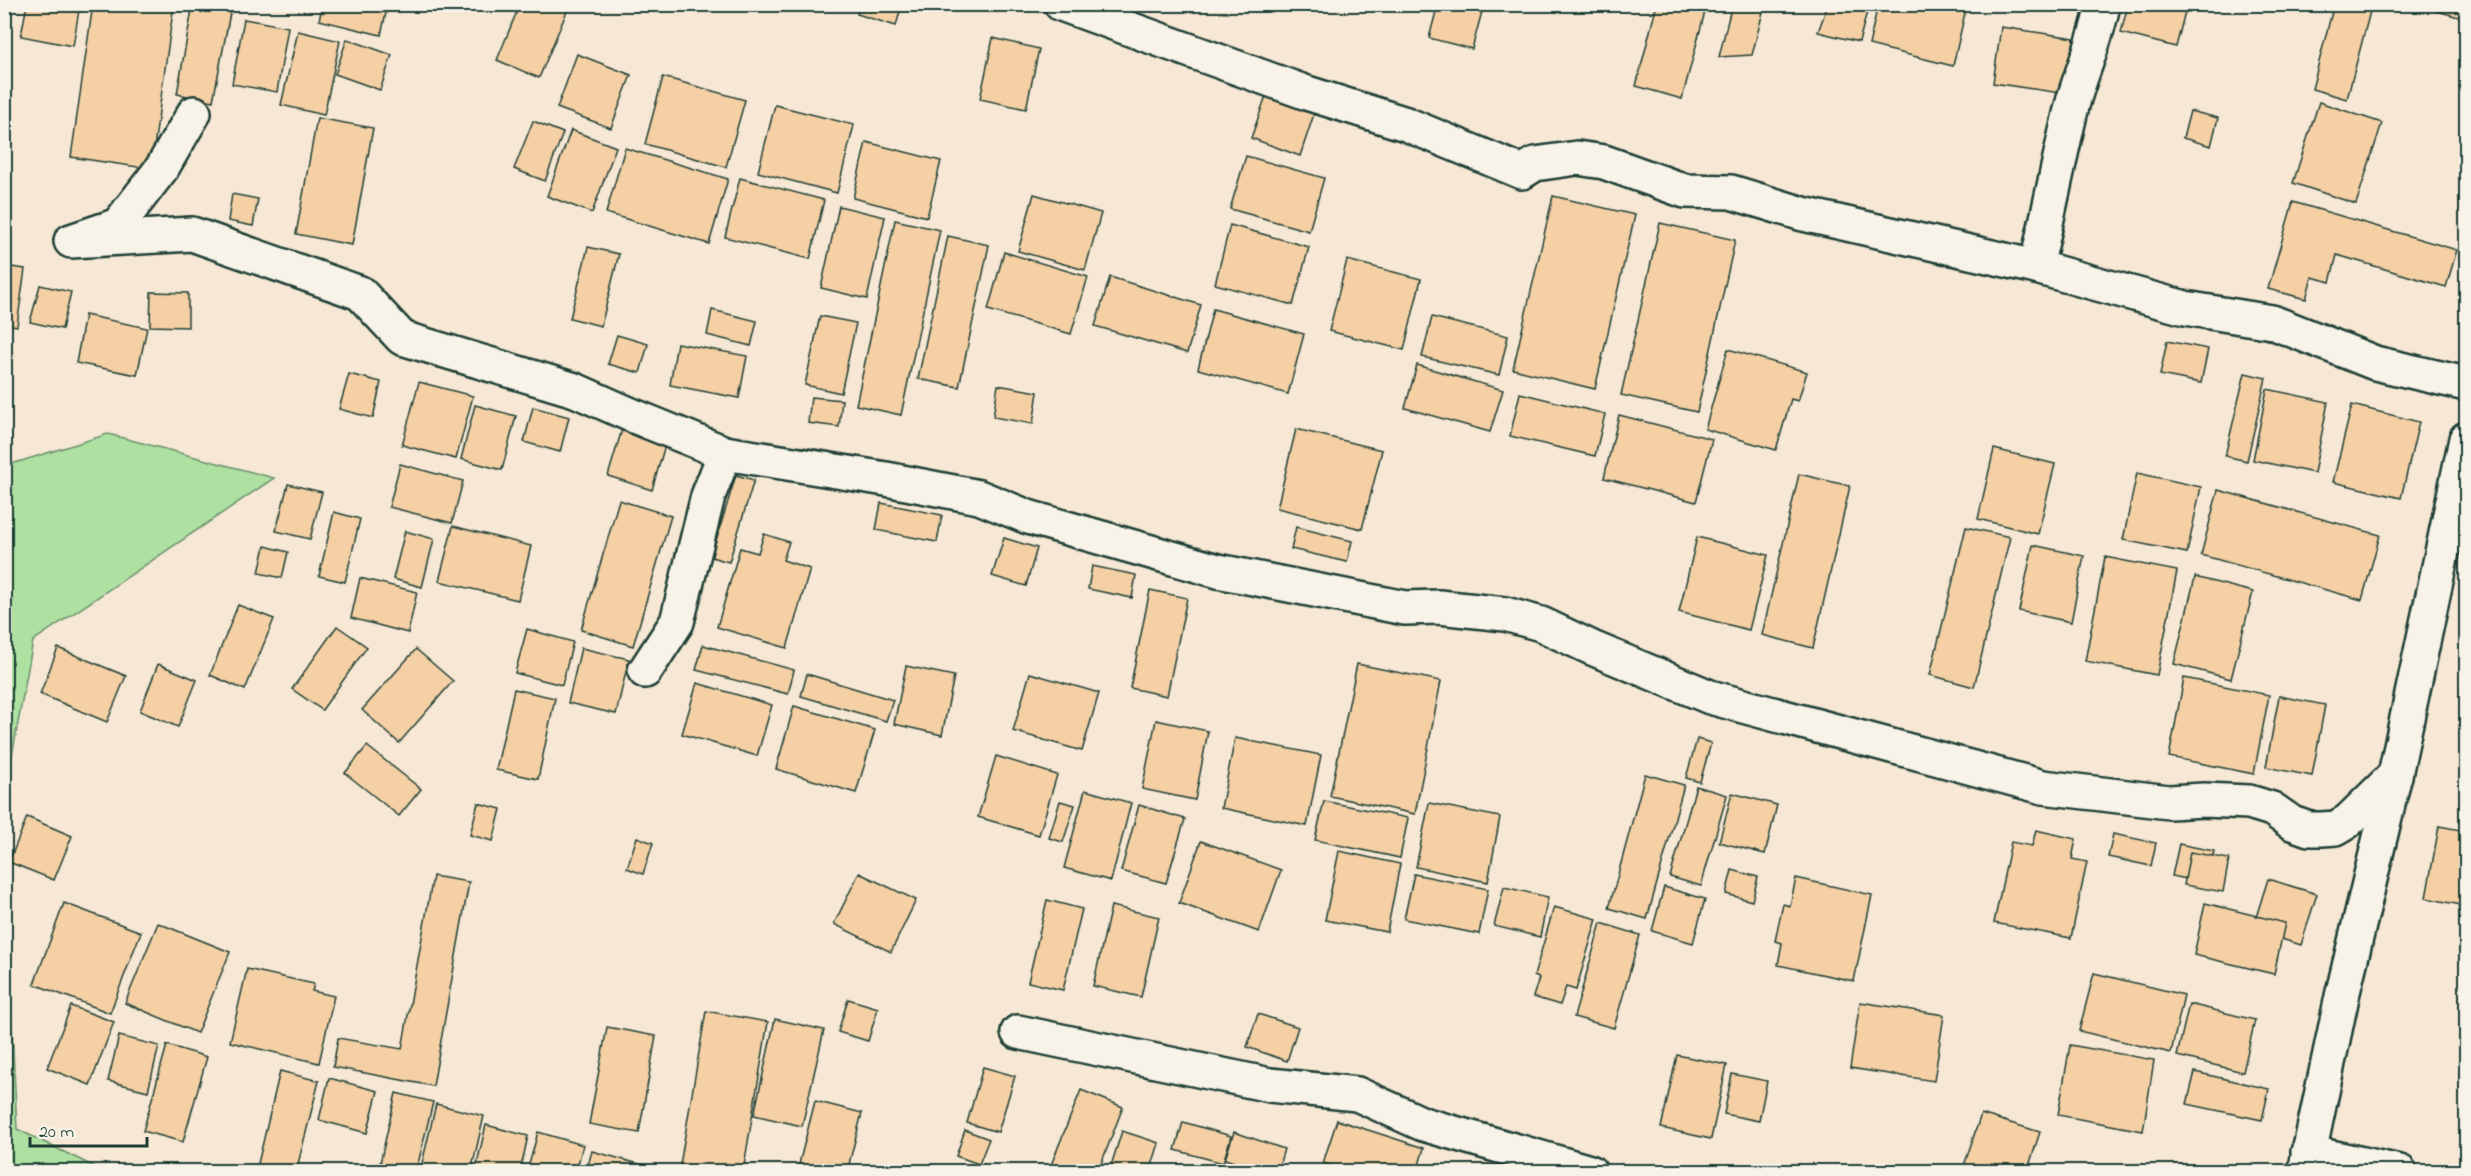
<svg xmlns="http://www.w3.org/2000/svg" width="2471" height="1176" viewBox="0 0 2471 1176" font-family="'Indie Flower',sans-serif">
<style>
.green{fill:#aee0a1;stroke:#668e6a;stroke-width:1.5}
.building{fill:#f4d0a4;stroke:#1f3d34;stroke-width:1.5}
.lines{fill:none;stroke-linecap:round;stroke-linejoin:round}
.street-casing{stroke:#1f3d34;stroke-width:38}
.street{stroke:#f7f3e8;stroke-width:33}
</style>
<rect width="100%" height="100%" fill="#f6e8d4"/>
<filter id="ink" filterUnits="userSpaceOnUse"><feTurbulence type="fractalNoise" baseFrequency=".0167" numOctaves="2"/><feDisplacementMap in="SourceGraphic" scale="12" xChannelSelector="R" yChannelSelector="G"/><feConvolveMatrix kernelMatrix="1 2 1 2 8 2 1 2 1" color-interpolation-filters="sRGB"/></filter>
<g filter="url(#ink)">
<g class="green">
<polygon points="108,434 274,478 33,641 5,794 5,466"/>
<polygon points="4,871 17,1129 103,1171 5,1171"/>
</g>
<g class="building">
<polygon points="27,4 80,4 73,46 21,36"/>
<polygon points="93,4 174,4 151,169 71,157"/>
<polygon points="193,4 212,4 231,8 213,101 177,94"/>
<polygon points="323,4 388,4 381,35 319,20"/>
<polygon points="520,4 570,4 539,78 497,60"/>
<polygon points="860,4 902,4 896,26 857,14"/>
<polygon points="1438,4 1484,4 1472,49 1429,38"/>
<polygon points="1657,4 1707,4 1682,99 1636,86"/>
<polygon points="1732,4 1765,4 1752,55 1719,57"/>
<polygon points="1828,4 1869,4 1859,42 1818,32"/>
<polygon points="1878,4 1967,4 1953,66 1869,45"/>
<polygon points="2128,4 2187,4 2176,47 2121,33"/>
<polygon points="2334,4 2372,4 2347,99 2312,89"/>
<polygon points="2411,4 2466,4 2466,19"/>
<polygon points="244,19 288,27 277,92 232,84"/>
<polygon points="2001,27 2074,38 2067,94 1993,83"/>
<polygon points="298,31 340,41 324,115 281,105"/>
<polygon points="993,38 1039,49 1026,109 980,99"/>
<polygon points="347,39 392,55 380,90 335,74"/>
<polygon points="577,54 631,75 611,128 557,108"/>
<polygon points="663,77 745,100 726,167 645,144"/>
<polygon points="1268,90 1316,108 1300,156 1251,138"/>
<polygon points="2319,102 2382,123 2356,204 2293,183"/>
<polygon points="775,105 854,125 837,193 758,172"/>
<polygon points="2190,111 2218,118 2211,146 2183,138"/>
<polygon points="317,118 373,128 352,245 296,234"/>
<polygon points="533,121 563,133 545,181 514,169"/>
<polygon points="571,130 616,147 592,213 547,196"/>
<polygon points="866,142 941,161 927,217 853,198"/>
<polygon points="625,148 728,179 709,244 606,213"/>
<polygon points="1246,156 1324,178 1309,231 1230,209"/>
<polygon points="740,178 824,200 810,259 725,237"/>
<polygon points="232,194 258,199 253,226 228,221"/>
<polygon points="1034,194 1101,213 1085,270 1018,251"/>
<polygon points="1553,196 1635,215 1595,389 1513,369"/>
<polygon points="2293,202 2457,250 2446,287 2337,255 2330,282 2312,277 2306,299 2268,289"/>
<polygon points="839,206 885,217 867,299 821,288"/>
<polygon points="2466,219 2466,245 2461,245"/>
<polygon points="895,220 940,230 901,415 856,405"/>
<polygon points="1660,223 1735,240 1697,412 1621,395"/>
<polygon points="1230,225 1309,247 1293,305 1215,284"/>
<polygon points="948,236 989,245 959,387 918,379"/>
<polygon points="588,247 619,254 601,326 570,318"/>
<polygon points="1004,252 1088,277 1071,334 988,310"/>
<polygon points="1347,260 1421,279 1404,350 1329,331"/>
<polygon points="4,266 25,269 17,326 4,324"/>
<polygon points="1110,277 1201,305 1187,353 1095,326"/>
<polygon points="40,285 71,292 62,329 30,322"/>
<polygon points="151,292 188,293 188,327 150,326"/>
<polygon points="1213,309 1304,334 1288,394 1198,369"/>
<polygon points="712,310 757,321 751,346 707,335"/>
<polygon points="85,315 147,328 137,375 76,363"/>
<polygon points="820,316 856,323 841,393 805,385"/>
<polygon points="1432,317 1508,336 1499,375 1422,357"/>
<polygon points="617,335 648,344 640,373 608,364"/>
<polygon points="2167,341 2208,349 2201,383 2160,375"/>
<polygon points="677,343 747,356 739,398 670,385"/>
<polygon points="1728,349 1807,372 1798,401 1791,399 1776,450 1705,429"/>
<polygon points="1417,365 1503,390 1490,432 1405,408"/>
<polygon points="2245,373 2266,378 2247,461 2225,456"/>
<polygon points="349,374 381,382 373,418 339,409"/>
<polygon points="419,382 473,396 456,459 402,445"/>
<polygon points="998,385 1038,392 1033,424 993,417"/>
<polygon points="2267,389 2328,402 2314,473 2253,460"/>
<polygon points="1520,393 1605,414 1595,456 1510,436"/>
<polygon points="811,397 842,400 839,427 808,423"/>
<polygon points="475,405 516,416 502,470 461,459"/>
<polygon points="2352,405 2419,422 2401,498 2333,482"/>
<polygon points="533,407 569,417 560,452 524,442"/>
<polygon points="1619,415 1712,439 1696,502 1604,478"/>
<polygon points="623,426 667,438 652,490 608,476"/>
<polygon points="1296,429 1382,450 1362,529 1277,508"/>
<polygon points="1994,449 2055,464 2038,534 1978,519"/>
<polygon points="400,464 463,481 452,523 389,507"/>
<polygon points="2137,473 2201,487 2187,553 2123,540"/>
<polygon points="1799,474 1850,486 1813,648 1762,635"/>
<polygon points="736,475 754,480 729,562 711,557"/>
<polygon points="288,484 322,492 310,539 276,531"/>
<polygon points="2218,490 2380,535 2362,600 2201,555"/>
<polygon points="619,500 671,516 633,646 581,630"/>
<polygon points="881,503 942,515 937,542 876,530"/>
<polygon points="334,512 360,519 345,582 319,576"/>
<polygon points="453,526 531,546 518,600 439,581"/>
<polygon points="1296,527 1352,541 1347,562 1291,549"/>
<polygon points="1966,527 2010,537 1974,687 1930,675"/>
<polygon points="405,531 434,539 422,587 393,579"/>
<polygon points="764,534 789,542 783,560 810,569 787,648 717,627 740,548 758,553"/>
<polygon points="1697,537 1768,555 1749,630 1679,612"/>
<polygon points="1004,538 1037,548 1026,586 992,576"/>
<polygon points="2033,545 2084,556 2071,622 2019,611"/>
<polygon points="265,546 288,552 282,578 259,573"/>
<polygon points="2105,557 2177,571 2157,675 2085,661"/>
<polygon points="1092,566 1136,575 1132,598 1088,589"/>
<polygon points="2195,577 2253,592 2231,679 2174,664"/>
<polygon points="360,578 417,592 408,633 351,618"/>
<polygon points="1150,590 1187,598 1167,696 1130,688"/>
<polygon points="238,605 274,619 245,690 210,675"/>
<polygon points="337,626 367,647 322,710 292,689"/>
<polygon points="527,629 573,642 562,685 515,673"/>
<polygon points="703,645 794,670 788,694 696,670"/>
<polygon points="58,648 126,676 107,722 40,694"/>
<polygon points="581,648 629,659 616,714 568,703"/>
<polygon points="416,649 453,681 399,743 362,710"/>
<polygon points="158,664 197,680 178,727 140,711"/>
<polygon points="1357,664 1441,681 1415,814 1330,796"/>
<polygon points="906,666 954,676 942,735 894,724"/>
<polygon points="1030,673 1099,693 1082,751 1013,731"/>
<polygon points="807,674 893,700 886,721 801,696"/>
<polygon points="2184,678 2269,695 2254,774 2169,757"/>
<polygon points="697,683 772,705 757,756 682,734"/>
<polygon points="514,689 555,698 538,779 496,770"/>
<polygon points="2279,696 2325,705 2312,776 2266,767"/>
<polygon points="794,706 875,730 856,793 776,769"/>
<polygon points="1156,720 1208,731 1195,800 1142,789"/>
<polygon points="1235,738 1321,755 1307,826 1221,808"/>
<polygon points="1697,739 1711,743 1700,782 1686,778"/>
<polygon points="367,746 421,789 399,816 345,773"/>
<polygon points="996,756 1057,775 1039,835 978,817"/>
<polygon points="1645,774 1684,785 1647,919 1609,908"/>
<polygon points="1696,786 1727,795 1701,886 1670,877"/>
<polygon points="1085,790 1131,803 1111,881 1064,868"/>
<polygon points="1732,793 1777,805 1765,854 1719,842"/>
<polygon points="1060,801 1075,805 1063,842 1049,838"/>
<polygon points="1324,801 1408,818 1400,858 1315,840"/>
<polygon points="478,803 501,809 493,841 470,835"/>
<polygon points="1429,803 1500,817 1488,882 1416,867"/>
<polygon points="1139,805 1185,819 1166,883 1121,871"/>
<polygon points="27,817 72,836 54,880 9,862"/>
<polygon points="2439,826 2466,831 2466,906 2426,898"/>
<polygon points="2036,830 2076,839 2072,859 2087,862 2071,938 1994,923 2011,842 2032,846"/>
<polygon points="2113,834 2156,843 2151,866 2108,857"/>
<polygon points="637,837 653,843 643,874 627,868"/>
<polygon points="1201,841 1281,870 1259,932 1179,903"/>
<polygon points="2179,844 2214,851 2206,883 2172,876"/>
<polygon points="1339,851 1400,864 1387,932 1325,920"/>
<polygon points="2190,852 2229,859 2223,892 2184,885"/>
<polygon points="1732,870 1758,877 1752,901 1726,894"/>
<polygon points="859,873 916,900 891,952 834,924"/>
<polygon points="1414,874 1488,889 1479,934 1404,919"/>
<polygon points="433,876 469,882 433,1086 333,1067 338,1038 402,1049"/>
<polygon points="1796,878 1872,895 1854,981 1778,965 1782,943 1775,941 1783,904 1790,906"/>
<polygon points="2268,879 2317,894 2301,945 2252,930"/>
<polygon points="1504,887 1548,897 1540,937 1494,926"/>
<polygon points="1664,887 1705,899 1693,943 1652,931"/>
<polygon points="1047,900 1082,909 1063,990 1028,982"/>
<polygon points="64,903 141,932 110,1013 34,984"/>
<polygon points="2205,903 2285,923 2274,974 2194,955"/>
<polygon points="1111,906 1159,917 1141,997 1093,986"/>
<polygon points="1554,907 1597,919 1576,990 1566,987 1560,1005 1533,997 1539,978 1534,976"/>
<polygon points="158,923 230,952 197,1033 125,1003"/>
<polygon points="1601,923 1640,935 1614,1028 1574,1017"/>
<polygon points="247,969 314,984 312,991 334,996 319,1063 230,1042"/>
<polygon points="2094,973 2184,995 2171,1053 2079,1031"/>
<polygon points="848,999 878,1008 868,1041 838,1032"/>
<polygon points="1860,1002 1944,1015 1934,1081 1850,1068"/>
<polygon points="2189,1004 2255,1020 2243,1072 2177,1056"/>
<polygon points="71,1006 114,1022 90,1085 47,1068"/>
<polygon points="706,1011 768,1022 743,1172 715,1172 680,1165"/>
<polygon points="1258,1014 1298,1027 1287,1061 1247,1047"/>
<polygon points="775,1019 824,1030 802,1126 754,1115"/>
<polygon points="607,1027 656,1036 639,1133 589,1124"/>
<polygon points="119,1036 159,1046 148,1091 108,1081"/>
<polygon points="167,1045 207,1057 183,1142 143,1131"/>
<polygon points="2070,1045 2154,1060 2143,1131 2058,1115"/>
<polygon points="1677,1055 1727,1065 1711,1139 1661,1128"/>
<polygon points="983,1067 1015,1076 998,1132 967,1123"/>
<polygon points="280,1071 319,1081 296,1172 256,1172"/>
<polygon points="2195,1072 2269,1089 2262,1120 2187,1104"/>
<polygon points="1732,1074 1767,1081 1759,1121 1724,1114"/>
<polygon points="329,1078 378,1091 367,1133 319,1120"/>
<polygon points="1081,1090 1123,1107 1098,1172 1052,1172 1049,1170"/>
<polygon points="396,1093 433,1102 416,1172 378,1172"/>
<polygon points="815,1101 862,1113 847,1172 797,1172"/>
<polygon points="436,1104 484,1116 471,1172 420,1172"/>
<polygon points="1981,1114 2040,1132 2027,1172 1962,1172"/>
<polygon points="1337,1120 1424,1148 1417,1172 1350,1172 1323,1163"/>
<polygon points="1183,1122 1231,1136 1223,1163 1175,1150"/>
<polygon points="486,1125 528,1136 520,1172 475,1172"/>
<polygon points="965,1130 989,1139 979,1164 956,1156"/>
<polygon points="1122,1131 1159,1143 1150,1172 1109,1172"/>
<polygon points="538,1132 583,1145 576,1172 527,1172"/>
<polygon points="1234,1132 1284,1149 1277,1172 1263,1172 1225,1159"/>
<polygon points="592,1151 668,1172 586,1172"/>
</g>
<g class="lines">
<defs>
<g id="street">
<polyline points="1061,4 1307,93 1406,124 1522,172 1535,164 1577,158 1604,162 1685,191 1731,192 1803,214 2036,267 2185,308 2272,322 2375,363 2466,384"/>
<polyline points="194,113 162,168 118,225 71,241 192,234 360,293 402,338 575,390 629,414 725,453 886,479 979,497 1028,517 1218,571 1405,608 1439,607 1505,614 1541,624 1592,648 1710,697 2043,787 2169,802 2204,800 2249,802 2272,809 2292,823 2309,829 2322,829 2336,828 2348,821 2395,775"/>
<path d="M2036,267C2049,213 2059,159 2072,106C2081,71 2097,40 2103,4"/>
<polyline points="645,671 677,622 708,496 725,453"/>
<polyline points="1018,1032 1270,1085 1357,1094 1423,1124 1590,1172"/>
<polyline points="2308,1152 2400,1172"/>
<polyline points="2305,1172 2343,992 2395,775 2466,439"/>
</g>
</defs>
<use href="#street" class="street-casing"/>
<use href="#street" class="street"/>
</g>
</g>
<rect width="2471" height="1176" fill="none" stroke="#f7f3e8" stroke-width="24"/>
<rect x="12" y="12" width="2447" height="1152" fill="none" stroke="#1f3d34" stroke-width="2" filter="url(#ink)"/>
<path d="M30 1137v9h117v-9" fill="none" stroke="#1f3d34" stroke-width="3"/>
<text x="39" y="1137" font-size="18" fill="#1f3d34" stroke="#f7f3e8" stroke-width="4.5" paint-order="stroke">20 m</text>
</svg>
